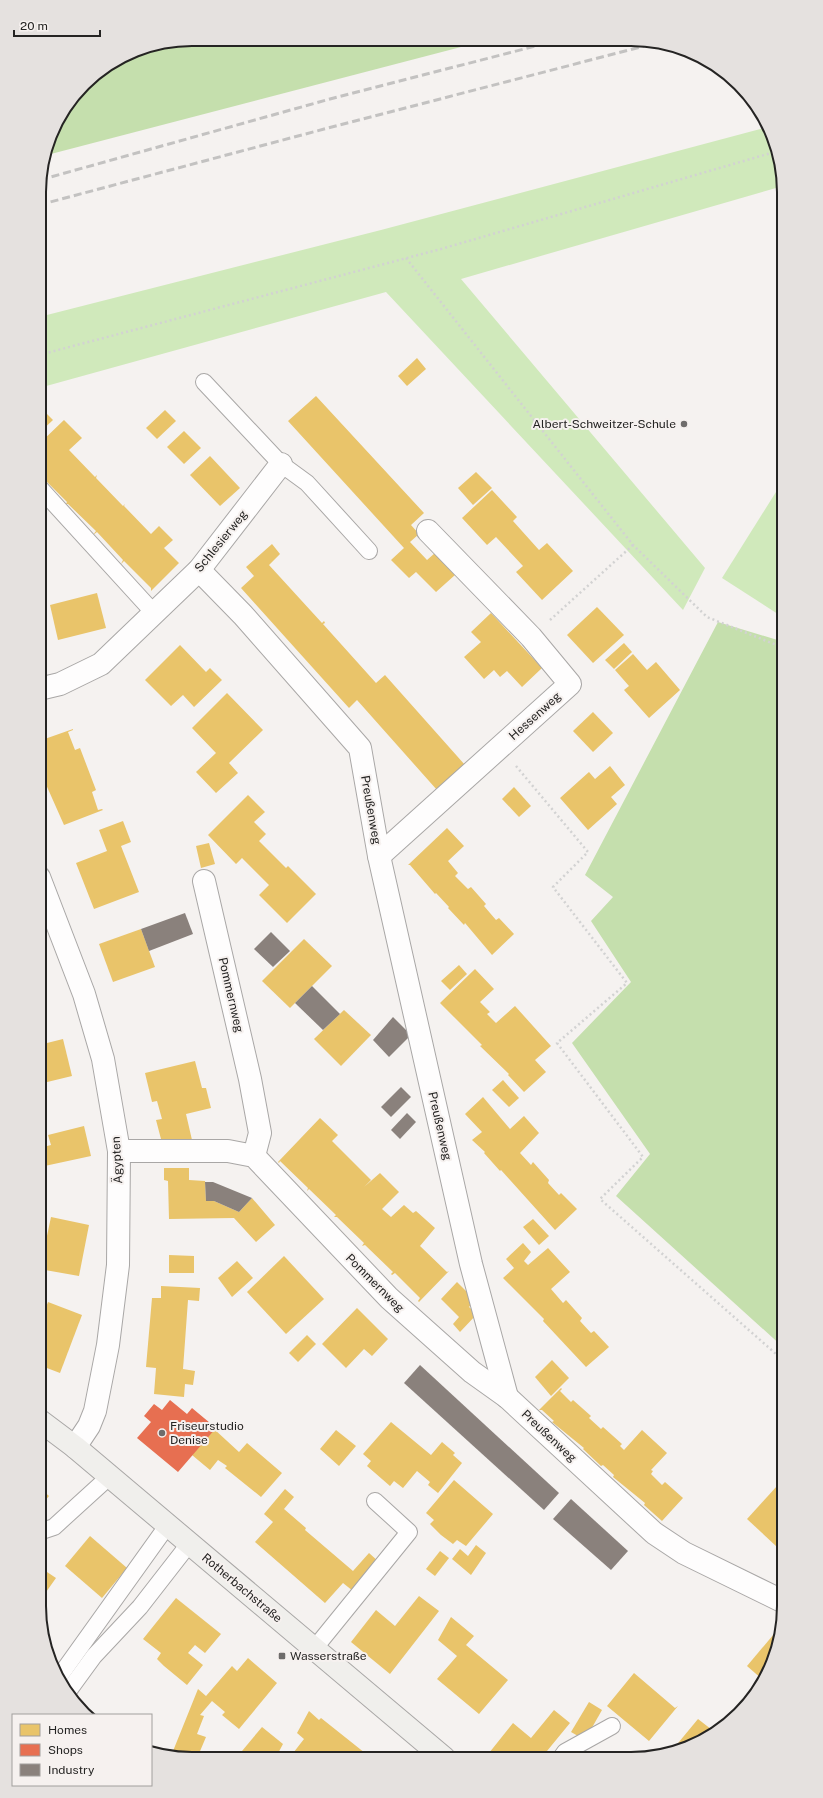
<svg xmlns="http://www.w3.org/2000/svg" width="823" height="1798" viewBox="0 0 823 1798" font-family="'Public Sans',sans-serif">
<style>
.green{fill:#d0e9bb}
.forest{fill:#c5dfad}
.homes{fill:#e9c46a}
.shops{fill:#e76f51}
.industry{fill:#8a817c}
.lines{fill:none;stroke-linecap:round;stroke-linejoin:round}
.lane-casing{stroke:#a9a7a6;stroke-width:18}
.street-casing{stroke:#a9a7a6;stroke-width:24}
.secondary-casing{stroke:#a9a7a6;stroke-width:24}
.path{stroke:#d2d2d2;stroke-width:2.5;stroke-dasharray:2 3;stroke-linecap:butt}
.lane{stroke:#fefdfd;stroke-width:16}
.street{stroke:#fefdfd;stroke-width:22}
.secondary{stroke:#f0efec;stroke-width:22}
.rail{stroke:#c3c2c1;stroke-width:3;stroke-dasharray:8 4;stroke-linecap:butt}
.poi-dot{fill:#6e6c6b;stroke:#f6f1ef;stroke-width:1.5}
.labels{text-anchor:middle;stroke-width:4;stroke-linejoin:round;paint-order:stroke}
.poi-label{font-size:12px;fill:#252423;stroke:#f6f1ef;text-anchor:start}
.street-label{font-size:12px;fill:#252423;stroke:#f6f1ef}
.rim{fill:none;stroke:#252423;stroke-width:2}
</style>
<rect width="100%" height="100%" fill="#f5f2f0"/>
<g class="green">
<polygon points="768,127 779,152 783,186 461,279 705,568 683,610 386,292 39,388 39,317 381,230"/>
<polygon points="781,484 784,486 784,618 722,578"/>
</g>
<g class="forest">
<polygon points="192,39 484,41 47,155 55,124 91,77 134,51"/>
<polygon points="718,622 784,642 784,1348 616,1196 650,1154 572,1043 631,982 591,921 613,897 585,875"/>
</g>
<g class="homes">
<polygon points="417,358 426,369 407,386 398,376"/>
<polygon points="316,396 424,513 411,525 419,534 410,542 427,560 435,553 455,575 436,592 416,572 409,578 391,560 404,548 288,421"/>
<polygon points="39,406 53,420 39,433"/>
<polygon points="165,410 176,421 157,439 146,428"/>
<polygon points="64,420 82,438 69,450 95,477 97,475 96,478 123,506 125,504 124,506 151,534 159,526 173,540 164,548 179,563 151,591 151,588 124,561 121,564 123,560 97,532 93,535 96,531 68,504 66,504 67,502 42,477 41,478 39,476 39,444"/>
<polygon points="184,431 201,448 184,464 167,447"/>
<polygon points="210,456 240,488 220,506 190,475"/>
<polygon points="476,472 492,488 473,505 458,488"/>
<polygon points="492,490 517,517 513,521 539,550 547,543 573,571 542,600 516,572 523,566 496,537 487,545 462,518"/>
<polygon points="272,544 280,554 269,565 322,623 324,621 325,623 323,624 376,683 385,675 465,765 437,790 357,700 349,708 241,588 254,576 246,567"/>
<polygon points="97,593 106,628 58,640 50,605"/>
<polygon points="597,607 624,635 593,663 567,635"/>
<polygon points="491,613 542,668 522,687 507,671 500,677 494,670 484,679 464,657 481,642 471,632"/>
<polygon points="624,643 632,652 614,669 605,660"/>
<polygon points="180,645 206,672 210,668 222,680 194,707 183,695 171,706 145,680"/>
<polygon points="633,654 647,670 656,662 680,690 649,718 624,690 629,686 615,670"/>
<polygon points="227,693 263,730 229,763 238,773 216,793 196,772 216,753 192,728"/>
<polygon points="593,712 613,733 593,752 573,731"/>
<polygon points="73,729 73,730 68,732 75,750 80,748 96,790 92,792 98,810 102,809 103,810 64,825 44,780 46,779 39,762 39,741"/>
<polygon points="610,766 625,785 611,797 617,804 588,830 560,798 589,772 595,779"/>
<polygon points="514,787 531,806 519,817 502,799"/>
<polygon points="248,795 265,812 254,822 266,834 259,841 286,868 288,866 316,894 287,923 259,895 269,885 242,858 236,864 208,835"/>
<polygon points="123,821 131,842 121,846 139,892 94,909 76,863 107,851 99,830"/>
<polygon points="447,828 464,846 448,861 458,873 455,876 468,889 471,887 486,904 484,906 496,920 499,918 514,934 492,955 465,923 464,925 448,908 449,907 436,893 435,894 410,865 408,865"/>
<polygon points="209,843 215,864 201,868 196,846"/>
<polygon points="141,929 155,967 113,982 99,944"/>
<polygon points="304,939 332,966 290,1008 262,981"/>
<polygon points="39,964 46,983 39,985"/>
<polygon points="459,965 467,974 450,990 441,981"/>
<polygon points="475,969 494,989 480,1002 490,1012 487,1014 496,1023 515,1006 551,1046 535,1060 546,1072 524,1092 508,1075 509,1074 480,1046 482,1045 440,1003"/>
<polygon points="344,1010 371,1035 341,1066 314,1039"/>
<polygon points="63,1039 72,1076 39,1084 39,1045"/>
<polygon points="195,1061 202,1088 206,1088 211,1108 186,1114 192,1140 161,1139 156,1120 162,1119 157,1101 152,1102 145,1073"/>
<polygon points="503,1080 519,1098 509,1107 492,1090"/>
<polygon points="483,1097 510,1129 524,1116 539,1133 520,1153 531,1165 533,1162 549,1180 548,1183 559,1195 561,1193 577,1209 555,1230 501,1170 500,1171 484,1153 485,1152 472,1140 482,1132 465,1114"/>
<polygon points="320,1118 338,1135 332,1141 371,1180 364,1187 380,1173 399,1192 382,1209 391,1217 404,1205 413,1213 416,1211 435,1228 420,1246 447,1272 449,1271 419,1302 418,1301 420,1298 395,1273 392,1275 391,1274 393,1272 365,1245 362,1246 364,1243 337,1217 334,1217 336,1215 309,1189 307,1191 308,1188 280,1161 279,1163 278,1162"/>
<polygon points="84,1126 91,1156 40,1167 42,1174 39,1175 39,1148 51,1145 48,1135"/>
<polygon points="164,1168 189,1168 189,1180 205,1181 206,1201 214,1201 239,1212 252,1198 275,1225 256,1242 234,1218 169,1219 168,1181 164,1180"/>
<polygon points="51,1217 89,1225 79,1276 45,1270 41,1287 39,1286 39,1269 40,1269"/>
<polygon points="533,1219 549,1236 539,1245 523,1227"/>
<polygon points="523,1243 531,1252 524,1261 528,1265 548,1248 570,1272 551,1289 563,1303 566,1300 582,1318 580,1321 591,1333 594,1331 609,1347 586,1367 543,1321 544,1319 503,1278 514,1268 506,1259"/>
<polygon points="169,1255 194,1256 194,1273 169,1273"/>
<polygon points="284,1256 324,1299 286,1334 247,1292"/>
<polygon points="237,1261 253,1278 232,1297 218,1278"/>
<polygon points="457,1282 475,1300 469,1307 477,1314 460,1332 453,1324 459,1317 441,1299"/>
<polygon points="161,1286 200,1288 199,1301 188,1300 183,1369 195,1371 193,1385 185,1384 184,1397 154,1394 156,1368 146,1367 152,1298 161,1298"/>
<polygon points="48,1302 82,1315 60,1373 39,1365 39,1327"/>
<polygon points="357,1308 388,1339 372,1356 364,1349 346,1368 322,1344"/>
<polygon points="307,1335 316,1344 298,1362 289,1353"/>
<polygon points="552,1360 569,1378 551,1396 535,1377"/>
<polygon points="561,1388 562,1389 560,1391 571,1402 573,1400 591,1416 589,1418 601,1429 603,1427 622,1444 620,1446 624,1450 642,1430 667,1453 651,1470 653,1471 651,1474 662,1485 665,1482 683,1498 662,1521 644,1505 645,1503 613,1477 614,1475 603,1465 601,1466 583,1449 584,1448 552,1422 554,1421 542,1410 539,1410"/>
<polygon points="391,1422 431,1455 442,1442 455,1453 453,1455 462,1463 438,1493 428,1485 430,1482 417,1471 403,1488 394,1481 390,1486 367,1466 371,1461 363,1454"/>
<polygon points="214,1429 239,1452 247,1443 282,1473 261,1497 225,1468 227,1466 218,1460 210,1470 192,1455"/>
<polygon points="336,1430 356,1446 339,1466 320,1449"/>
<polygon points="454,1480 493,1514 466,1546 457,1540 453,1544 441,1535 430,1524 434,1520 426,1513"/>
<polygon points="777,1486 784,1492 784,1540 777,1547 747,1519"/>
<polygon points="39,1487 49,1496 39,1508"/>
<polygon points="285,1489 294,1497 284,1509 306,1528 305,1530 353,1571 369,1553 379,1562 353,1591 343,1583 325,1603 255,1542 273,1522 264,1514"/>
<polygon points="90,1536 127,1568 102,1598 65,1566"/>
<polygon points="476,1545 486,1553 471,1575 452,1559 460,1549 468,1556"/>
<polygon points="440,1551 449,1558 435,1576 426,1569"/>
<polygon points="39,1569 43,1571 44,1570 56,1578 39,1602"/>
<polygon points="419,1596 439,1611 390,1674 351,1642 376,1610 395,1626"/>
<polygon points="176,1598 221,1634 205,1653 195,1645 188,1653 203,1665 187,1685 164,1666 157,1659 161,1653 143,1639"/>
<polygon points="451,1617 474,1636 466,1645 508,1680 479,1714 437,1679 457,1656 438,1640"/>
<polygon points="779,1628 781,1629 772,1665 763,1680 747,1666"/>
<polygon points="248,1658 277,1683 239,1729 222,1715 225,1712 212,1701 200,1715 204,1716 197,1734 206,1737 198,1756 171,1756 198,1689 206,1696 232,1666 237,1671"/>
<polygon points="634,1673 675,1708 678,1706 649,1741 607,1706"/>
<polygon points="589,1702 602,1710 585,1740 571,1732"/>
<polygon points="554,1710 570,1723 547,1751 550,1753 546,1758 496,1758 489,1753 513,1723 531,1738"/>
<polygon points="309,1711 319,1720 321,1718 370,1757 290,1757 304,1739 297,1733"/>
<polygon points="698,1719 716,1733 669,1754"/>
<polygon points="262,1727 283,1744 276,1757 237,1757"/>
</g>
<polygon class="shops" points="170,1400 187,1414 192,1408 216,1428 178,1472 137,1438 151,1422 144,1416 154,1404 162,1410"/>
<g class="industry">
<polygon points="185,913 193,934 149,951 141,929"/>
<polygon points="271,932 290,951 273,967 254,949"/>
<polygon points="312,986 340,1014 323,1030 295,1003"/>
<polygon points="393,1017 411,1035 389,1057 373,1040"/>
<polygon points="401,1087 411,1097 391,1117 381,1107"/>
<polygon points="407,1113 416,1122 400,1139 391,1130"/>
<polygon points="205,1182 213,1182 252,1198 239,1212 214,1201 206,1201"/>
<polygon points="420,1365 559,1493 544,1510 404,1383"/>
<polygon points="571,1499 628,1551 611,1570 553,1519"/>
</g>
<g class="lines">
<defs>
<g id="lane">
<polyline points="204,382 281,464 307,483 369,551"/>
<polyline points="39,487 154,613"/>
<polyline points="39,1532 54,1527 110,1476"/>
<polyline points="314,1649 409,1532 375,1501"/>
<polyline points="59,1677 167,1526"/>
<polyline points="67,1693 94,1656 140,1607 189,1544"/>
<polyline points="560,1759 565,1752 612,1726"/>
</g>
<g id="street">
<polyline points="199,570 243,615 360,748 379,856 471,1264 507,1397"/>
<polyline points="39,689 60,684 101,664 199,570 281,464"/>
<polyline points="379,856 570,684 531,637 428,531"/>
<polyline points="39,877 84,994 103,1059 119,1151 118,1265 108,1345 95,1411 89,1426 75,1447"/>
<polyline points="204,881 250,1079 260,1133 254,1156"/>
<polyline points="119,1151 228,1151 254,1156 389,1298 472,1372 507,1397 654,1533 684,1553 784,1602"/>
</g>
<polyline id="secondary" points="39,1420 75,1447 444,1758"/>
</defs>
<use href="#lane" class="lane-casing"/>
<use href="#street" class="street-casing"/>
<use href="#secondary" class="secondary-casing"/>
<g class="path">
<polyline points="406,258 633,545 707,617 784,648"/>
<polyline points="39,355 441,249 778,151"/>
<polyline points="550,620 633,545"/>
<polyline points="516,766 588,852 553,887 627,983 557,1043 643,1157 600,1199 784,1361"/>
</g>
<use href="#lane" class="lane"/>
<use href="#street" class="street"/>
<use href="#secondary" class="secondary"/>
<g class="rail">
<polyline points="40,180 330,99 555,41"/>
<polyline points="39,205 328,128 660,42"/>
</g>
</g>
<g class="poi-dot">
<circle cx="684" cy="424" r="4"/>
<circle cx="162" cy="1433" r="4"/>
<rect x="278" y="1652" width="8" height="8" rx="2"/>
</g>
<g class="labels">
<g class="poi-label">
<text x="676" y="428" text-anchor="end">Albert-Schweitzer-Schule</text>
<text x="170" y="1430">Friseurstudio<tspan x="170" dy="14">Denise</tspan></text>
<text x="290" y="1660">Wasserstraße</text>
</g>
<g class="street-label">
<text transform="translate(221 541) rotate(-51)" y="4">Schlesierweg</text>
<text transform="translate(535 716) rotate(-42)" y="4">Hessenweg</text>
<text transform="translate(371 810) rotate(80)" y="4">Preußenweg</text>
<text transform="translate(231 995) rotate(77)" y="4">Pommernweg</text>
<text transform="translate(440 1126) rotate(77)" y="4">Preußenweg</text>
<text transform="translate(117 1160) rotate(-93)" y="4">Ägypten</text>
<text transform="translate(375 1283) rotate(45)" y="4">Pommernweg</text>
<text transform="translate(549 1436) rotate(43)" y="4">Preußenweg</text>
<text transform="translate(242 1588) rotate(40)" y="4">Rotherbachstraße</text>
</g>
</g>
<path d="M0 0H823V1798H0ZM192 46H631A146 146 0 0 1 777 192V1606A146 146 0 0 1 631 1752H192A146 146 0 0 1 46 1606V192A146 146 0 0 1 192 46Z" fill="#e5e1df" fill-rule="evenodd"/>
<path class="rim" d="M192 46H631A146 146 0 0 1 777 192V1606A146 146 0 0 1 631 1752H192A146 146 0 0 1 46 1606V192A146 146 0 0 1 192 46Z"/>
<rect x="12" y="1714" width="140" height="72" fill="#f6f1ef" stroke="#a29f9d"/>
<rect x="20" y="1724" width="20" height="12" fill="#e9c46a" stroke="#a29f9d"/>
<text x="48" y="1734" font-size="12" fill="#252423">Homes</text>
<rect x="20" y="1744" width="20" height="12" fill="#e76f51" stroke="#a29f9d"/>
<text x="48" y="1754" font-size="12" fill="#252423">Shops</text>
<rect x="20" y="1764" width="20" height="12" fill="#8a817c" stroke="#a29f9d"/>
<text x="48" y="1774" font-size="12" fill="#252423">Industry</text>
<path d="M14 30v6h86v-6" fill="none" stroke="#252423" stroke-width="2"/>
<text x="20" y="30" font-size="12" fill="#252423" stroke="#f6f1ef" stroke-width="3" paint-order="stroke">20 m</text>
</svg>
